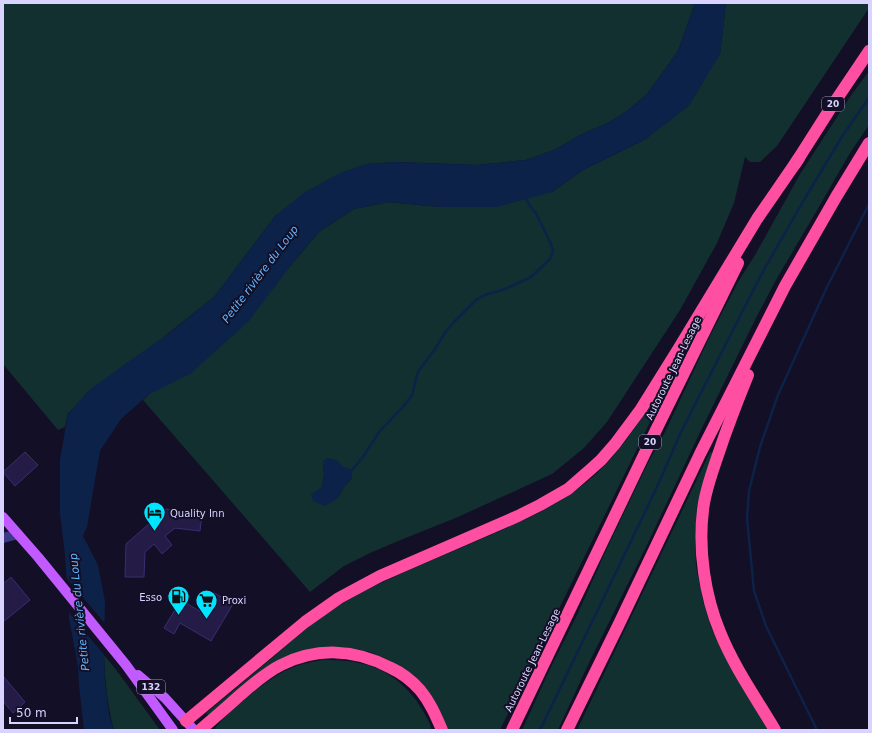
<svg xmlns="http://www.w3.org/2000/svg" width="872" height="733" viewBox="0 0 872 733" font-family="'DejaVu Sans',sans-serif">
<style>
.green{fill:#12302f;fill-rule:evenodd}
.water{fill:#0c2248}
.pier{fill:#130f26}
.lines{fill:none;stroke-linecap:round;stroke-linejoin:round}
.stream{stroke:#0c2248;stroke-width:2.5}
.building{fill:#241b47;stroke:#3b2d73}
.minor{stroke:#3d3a85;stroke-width:10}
.major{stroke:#c25bff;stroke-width:10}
.highway{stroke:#ff4fa3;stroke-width:12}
.labels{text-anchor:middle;stroke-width:4;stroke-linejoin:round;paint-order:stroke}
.shield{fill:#130f26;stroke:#9e99be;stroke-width:1}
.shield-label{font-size:9px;font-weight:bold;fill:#d9d4ff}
.street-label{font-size:10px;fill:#d9d4ff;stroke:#130f26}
.poi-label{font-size:10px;fill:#d9d4ff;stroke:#130f26;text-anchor:start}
.water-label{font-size:11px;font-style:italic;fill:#62b6ff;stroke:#130f26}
</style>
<rect width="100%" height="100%" fill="#130f26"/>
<g class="green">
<polygon points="3,3 695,3 678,51 647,94 627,111 608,123 584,133 554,150 526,160 477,165 397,162 366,164 275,216 214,297 68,413 65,427 58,430 3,364"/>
<path d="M726,3H869V8L777,146L760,162H750L745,157L734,203L717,243L680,310L607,422L584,448L552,474L458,517L403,539L370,553L344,566L310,592L143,400L292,264L319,232L354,209L389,202L439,207L552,192L583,170L646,139L720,54ZM323,467L352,478L344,487L337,499L311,495L322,488L324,474Z"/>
<polygon points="869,71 869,125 850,153 820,205 776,280 756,318 702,428 648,543 586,669 558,730 522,730 550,669 577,615 609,544 647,465 666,430 710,336 738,282 755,255 800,174 852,94"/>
<path d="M670,373L673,375L500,730H448L395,664L384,658L370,652L356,649L341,647L310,650L208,715L206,713C228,695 249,677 271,659C293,640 314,620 340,605C366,589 393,577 421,565C445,555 469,544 493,534C529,518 565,502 595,475C626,447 647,409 670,373Z"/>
<polygon points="710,452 714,453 697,506 695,534 696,566 703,601 711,627 728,663 769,730 577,730"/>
<path d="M104,655L117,671L160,730H114C107,705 105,680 104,655Z"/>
<path d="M323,660C364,660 390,667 416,700C422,709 429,720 432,730H214C227,711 266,680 287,670C299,664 311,662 323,660Z"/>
</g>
<g class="water">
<polygon points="695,3 726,3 720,54 689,106 646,139 583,170 552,192 497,207 439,207 389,202 354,209 319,232 292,264 248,322 190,374 148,395 121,419 100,451 87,527 83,536 98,565 105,601 104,655 105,681 109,714 114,730 84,730 79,686 78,667 69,618 65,555 60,514 60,459 68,414 88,391 128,362 172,331 214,297 275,216 305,192 340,173 366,164 397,162 477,165 526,160 554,150 584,133 608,123 627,111 647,94 678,51"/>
<polygon points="327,458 337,460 342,466 352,470 352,478 344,487 337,499 325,506 313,501 311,495 322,487 324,474 323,461"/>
</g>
<polygon class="pier" points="64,575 107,626 106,657 66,609"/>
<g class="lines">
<g class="stream">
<polyline points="352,470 363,457 379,432 404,406 412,395 418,372 423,365 433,352 446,331 456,320 476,300 485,295 505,289 531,277 550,259 553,251 551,244 536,213 530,206 525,197"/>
<polyline points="540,730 657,487 681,432 761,275 805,198 843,135 869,98"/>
<polyline points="817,730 766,626 754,591 747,518 749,491 760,447 778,395 826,289 869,204"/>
</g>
</g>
<g class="building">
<polygon points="25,452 38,465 15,486 3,472"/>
<polygon points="166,509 202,514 200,531 175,528 165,536 172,545 162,554 154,544 145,552 144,577 125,577 126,544"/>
<polygon points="11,577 30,600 3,622 3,584"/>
<polygon points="213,592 233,604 211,641 180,623 174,634 164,628 181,600 201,612"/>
<polygon points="3,676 25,702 13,713 3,701"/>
</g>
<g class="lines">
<polyline class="minor" points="3,538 18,534"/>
<g class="major">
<polyline points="3,517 38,557 126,665 173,730"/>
<polyline points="138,675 165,698 194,730"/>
</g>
<g class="highway">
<polyline points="795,164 830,109 869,51"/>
<path d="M748,375C737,402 727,428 718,455C712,473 705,491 703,510C698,550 705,596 720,632C734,667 756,698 775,730"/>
<polyline points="186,721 305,622 339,598 380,576 518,516 540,505 568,489 591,469 601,460 615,444 641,409 679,348 757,219 799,158"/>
<path d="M200,730C213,719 226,708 239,696C252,685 265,673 281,665C317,647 355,649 391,668C402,673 412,681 420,690C430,702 436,716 442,730"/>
<polyline points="512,730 655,432 738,263"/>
<polyline points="567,730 619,624 700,454 785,286 836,197 869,143"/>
</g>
</g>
<defs>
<symbol id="hotel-pin" viewBox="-11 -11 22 30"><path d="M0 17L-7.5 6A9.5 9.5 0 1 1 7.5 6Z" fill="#00e5ff" stroke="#130f26"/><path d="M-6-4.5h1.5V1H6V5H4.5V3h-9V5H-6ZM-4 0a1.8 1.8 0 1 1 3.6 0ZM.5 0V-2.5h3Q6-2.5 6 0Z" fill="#111"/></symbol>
<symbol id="fuel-pin" viewBox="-11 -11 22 30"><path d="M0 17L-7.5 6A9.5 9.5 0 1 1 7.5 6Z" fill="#00e5ff" stroke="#130f26"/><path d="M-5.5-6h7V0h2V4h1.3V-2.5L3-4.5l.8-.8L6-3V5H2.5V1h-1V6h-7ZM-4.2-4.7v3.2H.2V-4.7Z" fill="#111"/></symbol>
<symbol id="supermarket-pin" viewBox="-11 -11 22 30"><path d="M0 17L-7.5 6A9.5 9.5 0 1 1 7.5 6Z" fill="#00e5ff" stroke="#130f26"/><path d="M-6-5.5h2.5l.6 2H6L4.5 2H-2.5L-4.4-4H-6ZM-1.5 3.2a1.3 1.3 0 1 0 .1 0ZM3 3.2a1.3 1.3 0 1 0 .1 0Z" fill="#111"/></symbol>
</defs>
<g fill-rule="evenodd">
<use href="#hotel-pin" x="142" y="500" width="25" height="34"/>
<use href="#fuel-pin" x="166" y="584" width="25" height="34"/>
<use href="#supermarket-pin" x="194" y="588" width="25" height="34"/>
</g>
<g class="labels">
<g class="shield">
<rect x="822" y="97" width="22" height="14" rx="3"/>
<rect x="639" y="435" width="22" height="14" rx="3"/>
<rect x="137" y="680" width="28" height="14" rx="3"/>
</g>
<g class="shield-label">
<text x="833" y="107">20</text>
<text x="650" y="445">20</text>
<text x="151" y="690">132</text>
</g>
<g class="street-label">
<text transform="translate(673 368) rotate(-64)" y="4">Autoroute Jean-Lesage</text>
<text transform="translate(532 660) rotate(-64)" y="4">Autoroute Jean-Lesage</text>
</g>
<g class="poi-label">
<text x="170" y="517">Quality Inn</text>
<text x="162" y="601" text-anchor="end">Esso</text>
<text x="222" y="604">Proxi</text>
</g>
<g class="water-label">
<text transform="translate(260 274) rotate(-53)" y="4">Petite rivière du Loup</text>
<text transform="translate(79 612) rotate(-96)" y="4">Petite rivière du Loup</text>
</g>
</g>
<rect width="872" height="733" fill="none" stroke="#d9d4ff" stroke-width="8"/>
<path d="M10 717v6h67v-6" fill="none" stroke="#d9d4ff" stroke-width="2"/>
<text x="16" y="717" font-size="12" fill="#d9d4ff" stroke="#130f26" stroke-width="3" paint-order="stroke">50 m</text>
</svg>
